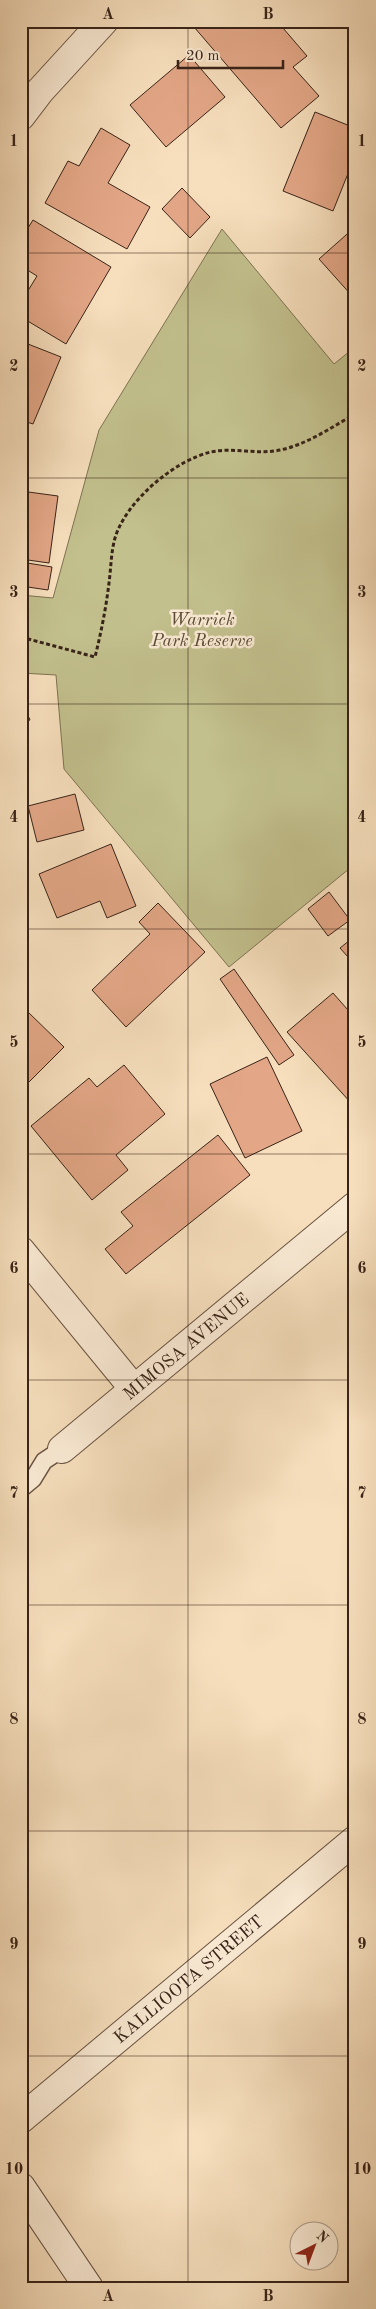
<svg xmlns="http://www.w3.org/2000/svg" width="376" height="2309" viewBox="0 0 376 2309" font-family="'Old Standard TT',serif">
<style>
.green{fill:#c2c08d;stroke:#7d7252}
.building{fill:#e3a787;stroke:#382318}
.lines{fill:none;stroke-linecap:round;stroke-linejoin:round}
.service-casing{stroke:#685241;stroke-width:19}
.minor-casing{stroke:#685241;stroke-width:30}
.path{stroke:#382318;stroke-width:3;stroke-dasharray:4 2.5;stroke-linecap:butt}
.service{stroke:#faead4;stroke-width:16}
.minor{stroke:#faead4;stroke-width:28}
.grid{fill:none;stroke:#382318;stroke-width:1;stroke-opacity:0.55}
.labels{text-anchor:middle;stroke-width:5;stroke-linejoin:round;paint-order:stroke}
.park-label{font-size:18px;font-style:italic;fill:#5a4a35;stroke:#faead4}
.street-label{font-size:18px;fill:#382318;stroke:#faead4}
.neatline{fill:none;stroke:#382318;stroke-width:2}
.grid-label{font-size:16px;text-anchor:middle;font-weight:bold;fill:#382318}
</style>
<rect width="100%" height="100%" fill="#f7dfbd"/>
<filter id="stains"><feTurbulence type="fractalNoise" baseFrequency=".004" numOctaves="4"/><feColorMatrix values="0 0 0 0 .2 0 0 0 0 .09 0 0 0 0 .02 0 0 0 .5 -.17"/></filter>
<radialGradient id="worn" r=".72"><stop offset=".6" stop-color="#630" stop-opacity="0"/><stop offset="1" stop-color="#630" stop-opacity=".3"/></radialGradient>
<polygon class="green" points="222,229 334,364 355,347 355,864 229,967 64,769 56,675 21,673 21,595 53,598 99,430"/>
<g class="building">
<polygon points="200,21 277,21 307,56 293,67 319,96 281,128 194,27"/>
<polygon points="189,55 225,97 166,147 130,105"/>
<polygon points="315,112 355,128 355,156 333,211 283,191"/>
<polygon points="101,128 130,145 108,183 150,207 127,249 45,203 68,161 79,166"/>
<polygon points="182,188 210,217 190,238 162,209"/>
<polygon points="33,220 111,267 66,344 21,317 21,302 37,276 21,266 21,239"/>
<polygon points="355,227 355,296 353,297 319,259"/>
<polygon points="28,344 61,357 33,424 21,420 21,360"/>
<polygon points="21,491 58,496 49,563 21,559"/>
<polygon points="21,562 52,567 48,590 21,586"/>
<polygon points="21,699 30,720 21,723"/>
<polygon points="75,794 84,830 37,842 28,806"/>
<polygon points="111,844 136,906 107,918 100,901 57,918 39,874"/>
<polygon points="329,892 350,920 328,936 308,909"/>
<polygon points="158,903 205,952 126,1027 92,990 150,934 139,922"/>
<polygon points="355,936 355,965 340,948"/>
<polygon points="234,969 294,1055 279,1065 220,979"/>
<polygon points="333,993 355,1018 355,1100 351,1103 287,1032"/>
<polygon points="27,1011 64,1047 21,1090 21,1017"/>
<polygon points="267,1057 302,1131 245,1158 210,1084"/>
<polygon points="124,1065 165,1114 116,1155 128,1170 92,1200 31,1126 89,1078 97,1087"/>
<polygon points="218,1135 250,1175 126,1274 105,1249 133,1226 121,1212"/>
</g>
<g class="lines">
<defs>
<polyline id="service" points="21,1489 33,1479 44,1461 62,1449"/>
<g id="minor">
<polyline points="21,116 40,91 104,21"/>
<polyline points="21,1251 134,1389"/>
<path id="s1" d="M62,1449L355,1206"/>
<path id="s2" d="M21,2119L355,1840"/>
<polyline points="21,2187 89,2288"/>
</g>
</defs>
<use href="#service" class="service-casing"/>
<use href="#minor" class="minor-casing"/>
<path class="path" d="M21,637L95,657C101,633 106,608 109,583C111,568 111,552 115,538C126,501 175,460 211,452C234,447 257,455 280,450C306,445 332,427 355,414"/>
<use href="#service" class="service"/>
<use href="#minor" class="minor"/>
</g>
<path class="grid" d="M188,21V2288M21,253H355M21,478H355M21,704H355M21,929H355M21,1154H355M21,1380H355M21,1605H355M21,1831H355M21,2056H355"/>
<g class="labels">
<g class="park-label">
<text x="202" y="625">Warrick<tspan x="202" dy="21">Park Reserve</tspan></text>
</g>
<g class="street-label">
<text dy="6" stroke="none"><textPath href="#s1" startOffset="161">MIMOSA AVENUE</textPath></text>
<text dy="6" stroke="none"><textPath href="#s2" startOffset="218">KALLIOOTA STREET</textPath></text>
</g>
</g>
<rect width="376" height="2309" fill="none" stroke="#f7dfbd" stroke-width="55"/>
<g transform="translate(314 2246) rotate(42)"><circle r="24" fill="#faead4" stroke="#ac9a89"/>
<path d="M0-4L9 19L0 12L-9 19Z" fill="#8f2418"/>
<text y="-8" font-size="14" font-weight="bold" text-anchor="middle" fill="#382318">N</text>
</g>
<path d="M178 60v8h105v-8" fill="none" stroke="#382318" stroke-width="2.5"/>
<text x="186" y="60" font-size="15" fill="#382318" stroke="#faead4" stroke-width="4" paint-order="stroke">20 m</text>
<rect x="28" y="28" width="320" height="2254" class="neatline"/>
<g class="grid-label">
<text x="108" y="19">A</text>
<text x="268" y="19">B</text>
<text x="14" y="146">1</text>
<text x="362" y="146">1</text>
<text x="14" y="371">2</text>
<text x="362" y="371">2</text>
<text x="14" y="597">3</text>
<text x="362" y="597">3</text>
<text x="14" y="822">4</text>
<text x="362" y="822">4</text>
<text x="14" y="1047">5</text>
<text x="362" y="1047">5</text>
<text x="14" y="1273">6</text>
<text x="362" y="1273">6</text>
<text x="14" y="1498">7</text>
<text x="362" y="1498">7</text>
<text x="14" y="1724">8</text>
<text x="362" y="1724">8</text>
<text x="14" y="1949">9</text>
<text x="362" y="1949">9</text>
<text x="14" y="2174">10</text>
<text x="362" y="2174">10</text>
<text x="108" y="2301">A</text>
<text x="268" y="2301">B</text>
</g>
<rect width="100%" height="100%" filter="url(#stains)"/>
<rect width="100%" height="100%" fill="url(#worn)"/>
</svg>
